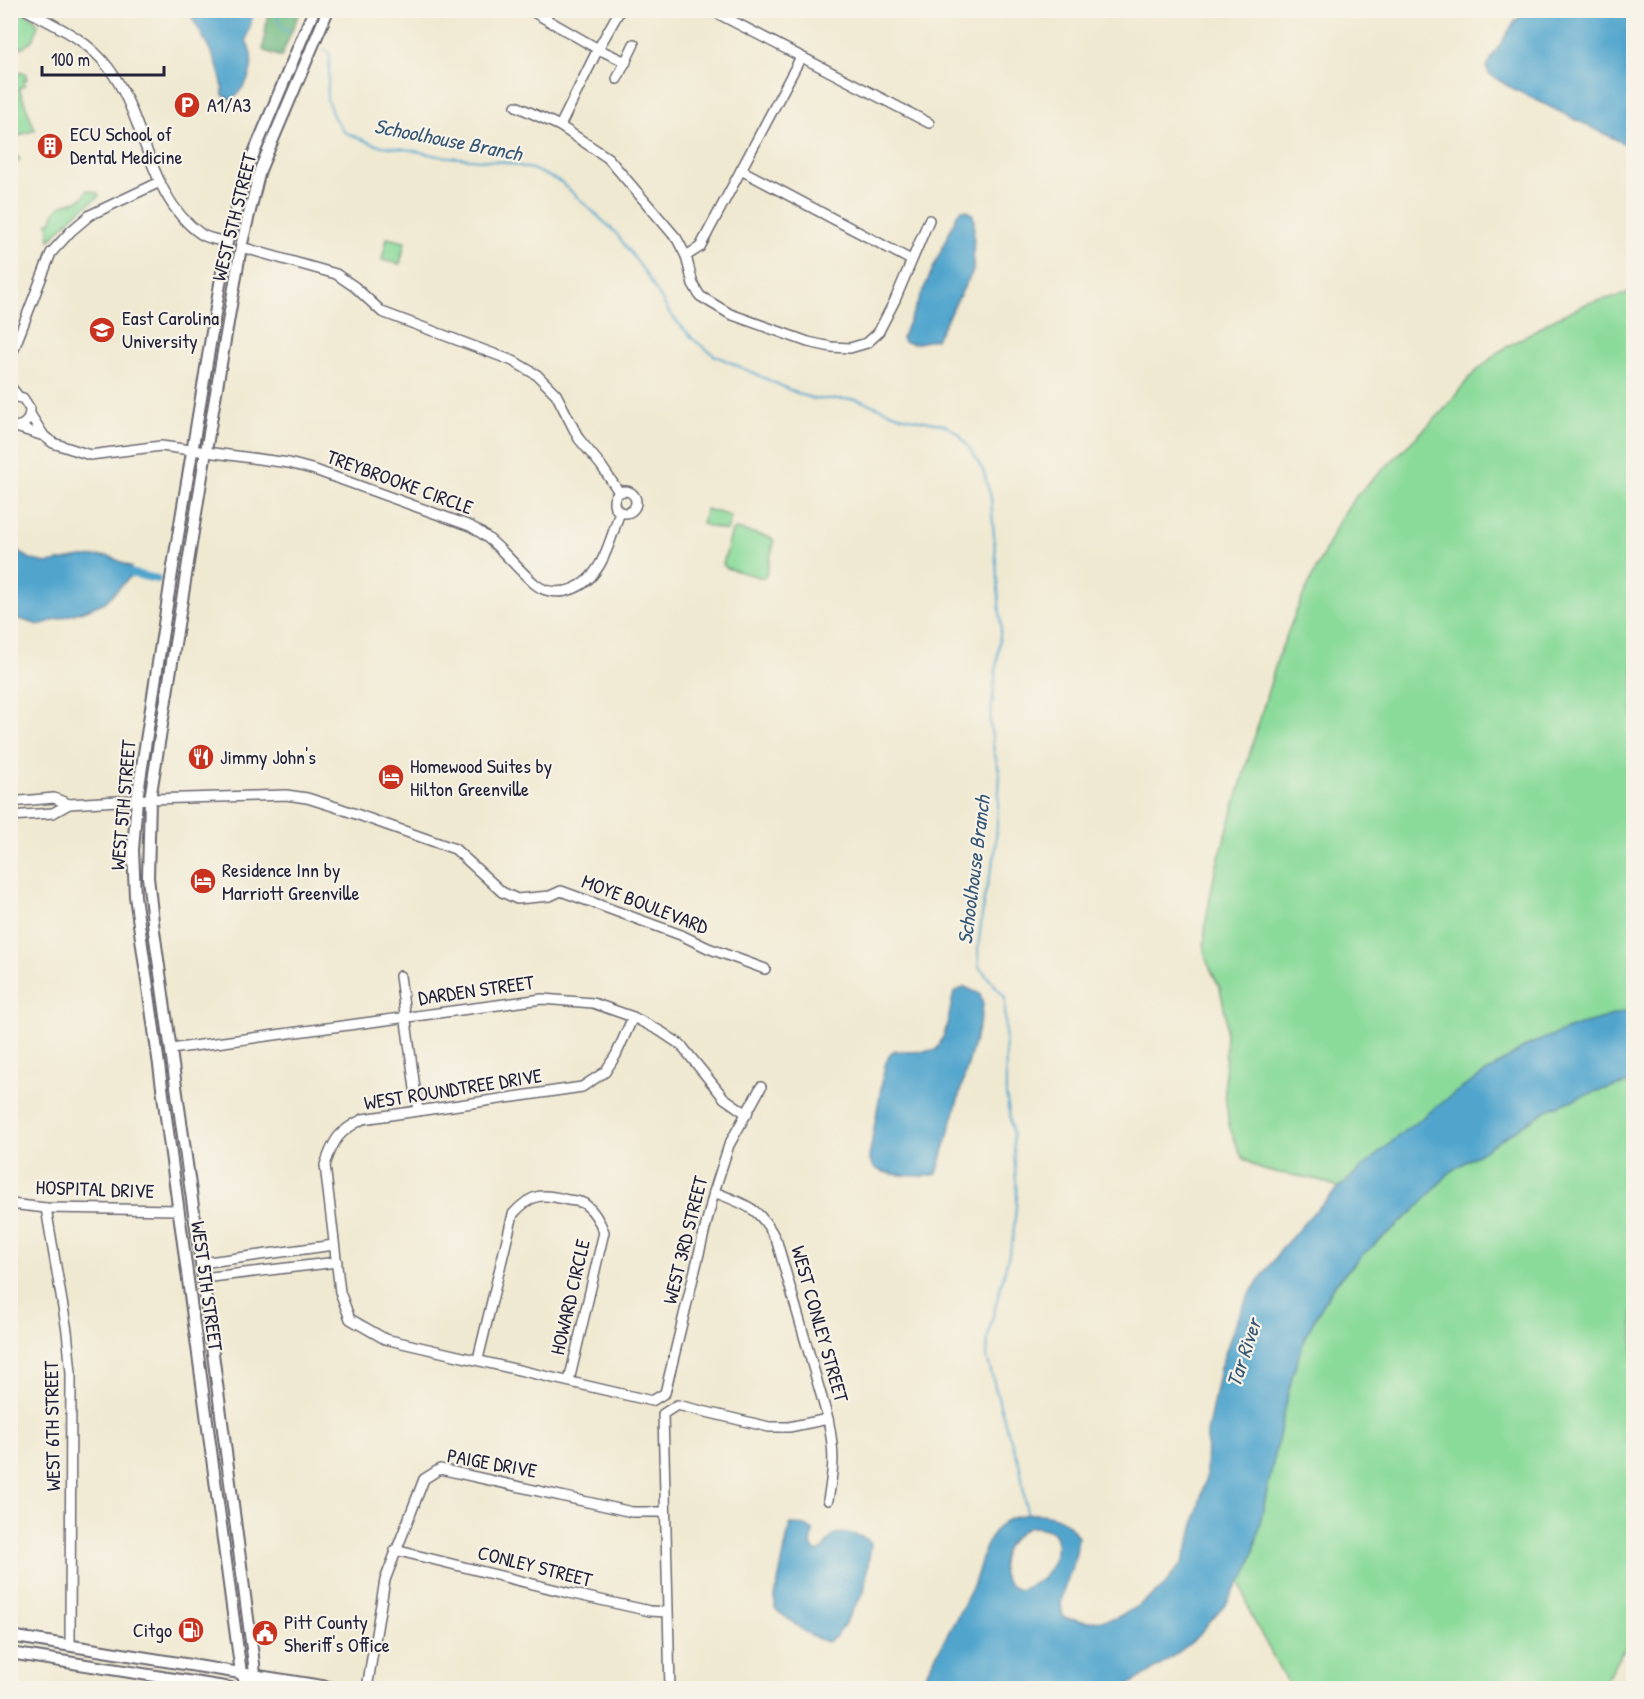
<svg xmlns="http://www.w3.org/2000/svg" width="1644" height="1699" viewBox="0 0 1644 1699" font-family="'Patrick Hand',sans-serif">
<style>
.green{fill:#8ada9a;stroke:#567e6a;stroke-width:1.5}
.forest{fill:#6fba82;stroke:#486e5e;stroke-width:1.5}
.water{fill:#51a5cd;stroke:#3a6484;stroke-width:1.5;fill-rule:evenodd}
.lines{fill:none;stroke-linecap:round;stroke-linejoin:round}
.stream{stroke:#51a5cd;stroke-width:2}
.canal{stroke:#51a5cd;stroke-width:8}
.minor-casing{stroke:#6a6870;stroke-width:12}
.major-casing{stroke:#6a6870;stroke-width:14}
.minor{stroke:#fff;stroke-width:9}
.major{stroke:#fff;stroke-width:10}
.labels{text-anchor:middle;stroke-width:4.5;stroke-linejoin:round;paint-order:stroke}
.poi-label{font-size:20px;fill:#22223b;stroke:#f7f3e8;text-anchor:start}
.street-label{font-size:20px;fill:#22223b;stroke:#f7f3e8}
.water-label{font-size:21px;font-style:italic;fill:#355675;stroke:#f7f3e8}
</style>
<rect width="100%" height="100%" fill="#f7f3e8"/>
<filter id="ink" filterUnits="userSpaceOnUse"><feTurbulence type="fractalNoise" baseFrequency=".0167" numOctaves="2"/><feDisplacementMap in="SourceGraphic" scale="12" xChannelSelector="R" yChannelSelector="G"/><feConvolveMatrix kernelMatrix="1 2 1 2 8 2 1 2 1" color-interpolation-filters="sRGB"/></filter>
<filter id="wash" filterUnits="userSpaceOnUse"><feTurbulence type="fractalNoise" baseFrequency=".008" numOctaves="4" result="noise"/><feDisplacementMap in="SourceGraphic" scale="24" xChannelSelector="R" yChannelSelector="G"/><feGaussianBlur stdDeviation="1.35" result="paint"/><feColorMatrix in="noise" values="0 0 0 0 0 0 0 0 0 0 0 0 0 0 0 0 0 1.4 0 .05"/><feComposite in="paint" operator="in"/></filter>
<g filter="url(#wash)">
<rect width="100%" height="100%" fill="#f0e9d1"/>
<g class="green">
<path d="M11,11C22,11 31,14 38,24C36,36 32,44 20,48L17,44L11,45Z"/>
<polygon points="11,72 25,73 27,79 24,80 25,85 19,88 35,130 20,135 13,142 12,150 20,159 11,169"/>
<path d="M87,190L98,193L99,196L73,216L50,240L48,222H51C60,197 65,208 83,198Z"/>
<polygon points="387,238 405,242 400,264 382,260"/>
<polygon points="1633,290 1633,1009 1574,1027 1528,1045 1403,1132 1339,1188 1319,1180 1263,1170 1244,1159 1239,1151 1229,1126 1225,1094 1226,1017 1220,988 1207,962 1204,950 1206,920 1215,872 1278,657 1297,609 1341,517 1357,495 1442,412 1470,377 1498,352 1556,318 1588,303 1623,295"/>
<polygon points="706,509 731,516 727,531 702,524"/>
<polygon points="736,529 772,538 774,542 766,575 763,578 726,568 723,564 732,531"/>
<polygon points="1633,1082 1633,1638 1620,1655 1602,1688 1290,1688 1251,1615 1240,1581 1246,1575 1254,1551 1292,1376 1306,1335 1334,1286 1362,1255 1416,1209 1451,1171 1547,1110 1594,1092"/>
</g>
<polygon class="forest" points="268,11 300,11 281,57 263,50"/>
<g class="water">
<polygon points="1525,10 1633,11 1633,148 1508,86 1489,74 1486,66 1514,23"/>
<path d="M188,11H254L246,40C258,63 250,84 231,100L223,95C224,69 201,33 188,11Z"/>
<polygon points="962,210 967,210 973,215 974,220 973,271 936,339 914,344 904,342 902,338 908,324 958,213"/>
<polygon points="11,547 32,560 48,563 80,557 109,556 131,567 129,578 105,602 89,609 39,625 19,619 11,610"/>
<path d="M965,987L980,994L983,1004L981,1018L937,1174C925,1178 889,1176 877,1169C873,1167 871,1163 869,1158L885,1065L889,1056L894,1051L912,1052L936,1050C948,1032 949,1013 954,992Z"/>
<path d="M1633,1009V1082L1594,1092L1547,1110L1451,1171L1416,1209L1362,1255L1334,1285L1306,1335L1292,1376L1254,1551L1246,1575L1240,1581L1226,1604L1192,1642L1160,1666L1124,1688H918C935,1656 954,1624 971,1590C981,1570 982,1544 998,1527C1014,1510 1054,1509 1070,1526C1073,1529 1076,1534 1078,1537C1077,1544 1077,1551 1075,1557C1071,1577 1055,1597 1064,1618L1089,1622L1116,1618L1136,1607L1161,1589L1182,1563L1190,1540L1206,1477L1207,1433L1220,1368L1237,1319L1250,1293L1283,1247L1312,1214L1343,1184L1403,1132L1456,1092L1528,1045L1574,1027ZM1028,1527C1052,1527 1062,1533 1054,1558C1052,1564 1047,1574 1041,1579C1036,1583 1026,1587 1020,1590C999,1585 999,1563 1007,1547C1011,1538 1020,1532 1028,1527Z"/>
<path d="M790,1524L805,1525L813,1531L811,1546L815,1551H821L834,1534C845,1532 865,1534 871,1544L864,1592L837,1636L827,1642L811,1636L775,1609V1597Z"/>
</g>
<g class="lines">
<g class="stream">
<polyline points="279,10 278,20 285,30 290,32"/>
<polyline points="324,50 329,53 330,56 327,99 333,116 344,132 376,145 411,150 438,156 503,162 532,169 561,182 615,232 644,271 671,315 694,340 714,355 799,394 815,399 856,399 904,417 945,425 959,434 975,456 984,473 991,498 1001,627 990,723 994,752 1000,774 995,855 984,898 978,949 979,967 1005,997 1006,1095 1013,1136 1017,1197 1013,1239 988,1335 987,1357 1005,1423 1020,1466 1027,1514"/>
</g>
<polyline class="canal" points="130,573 157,579"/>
</g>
</g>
<g filter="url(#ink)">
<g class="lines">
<defs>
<g id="minor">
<path d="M26,10C56,26 87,39 108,67C146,116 147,197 201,234C208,239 219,240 227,242"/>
<polyline points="620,10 598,49 626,62"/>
<polyline points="711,10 929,123"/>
<polyline points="617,79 634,44"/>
<polyline points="516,106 560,126 598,49 530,10"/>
<polyline points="560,126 608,158 677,239 686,256 693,284 700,296 730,314 808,342 831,347 850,348 867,343 878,333 895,300 929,220"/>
<polyline points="741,170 801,57"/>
<polyline points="241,247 336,274 355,287 382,312 513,361 537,375 556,394 579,439 600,464 619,492"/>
<polyline points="686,256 700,247 741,170 911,260"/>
<polyline points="10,359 51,253 71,231 90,215 160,182"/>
<polyline points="10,386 18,396"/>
<path d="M10,396L23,398L30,409C30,419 26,425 16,427"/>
<polyline points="30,414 44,436"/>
<path d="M16,427L44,436L53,443L90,455L161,446L289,463L315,470L470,526C496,540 513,565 535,584C543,591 555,593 566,591C602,583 609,542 620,512"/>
<circle cx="625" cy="502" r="11"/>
<polyline points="10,802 54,798 69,804"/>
<polyline points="10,816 53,813 69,804 150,799 286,795 307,798 336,807 455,849 502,892 517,899 550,896 561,891 681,935 708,948 765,969"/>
<polyline points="400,976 418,1111"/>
<path d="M633,1017L616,1055L605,1072L582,1087L363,1119C338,1132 334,1139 325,1165L340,1292L350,1319L385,1339L652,1401L665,1393L714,1192L729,1145L761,1087"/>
<polyline points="171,1049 542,999 593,1003 633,1017 660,1031 681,1045 724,1098 747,1114"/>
<path d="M714,1192C747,1205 761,1208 777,1242L828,1419C835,1453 834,1467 828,1500"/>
<polyline points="10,1204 46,1208 178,1210"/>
<polyline points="46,1208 67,1331 71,1373 70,1645"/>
<polyline points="201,1263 334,1245"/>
<polyline points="203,1278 337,1262"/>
<path d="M478,1359L513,1214C532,1193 542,1193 568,1200C574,1201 582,1201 586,1205C595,1212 600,1222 604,1232L569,1381"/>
<polyline points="395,1550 569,1593 650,1611 667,1612"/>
<polyline points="367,1688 385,1580 424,1479 440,1469 632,1512 664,1512"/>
<polyline points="670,1688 663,1414 677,1405 769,1427 789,1427 828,1419"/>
</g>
<g id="major">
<polyline points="10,1636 334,1688"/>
<polyline points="10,1653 231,1688"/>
<polyline points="249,1688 241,1673 159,1065 135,896 133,850 137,799 173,566 227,242 248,167 314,10"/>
<polyline points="251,1688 255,1675 254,1664 201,1263 154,931 148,877 150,799 206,451 241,247 260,170 328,10"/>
</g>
</defs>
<use href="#minor" class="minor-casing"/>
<use href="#major" class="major-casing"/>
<use href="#minor" class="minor"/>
<use href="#major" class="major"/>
</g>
</g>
<defs>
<symbol id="parking-disc" viewBox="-11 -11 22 22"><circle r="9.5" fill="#c8321e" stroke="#f7f3e8"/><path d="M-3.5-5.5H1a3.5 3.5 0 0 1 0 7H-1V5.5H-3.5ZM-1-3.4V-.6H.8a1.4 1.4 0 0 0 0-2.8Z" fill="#fff"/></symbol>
<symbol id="building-disc" viewBox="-11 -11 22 22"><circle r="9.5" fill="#c8321e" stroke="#f7f3e8"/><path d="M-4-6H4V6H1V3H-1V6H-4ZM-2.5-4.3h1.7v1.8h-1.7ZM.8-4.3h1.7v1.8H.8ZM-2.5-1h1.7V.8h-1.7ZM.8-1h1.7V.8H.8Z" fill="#fff"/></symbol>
<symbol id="university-disc" viewBox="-11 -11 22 22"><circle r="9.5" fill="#c8321e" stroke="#f7f3e8"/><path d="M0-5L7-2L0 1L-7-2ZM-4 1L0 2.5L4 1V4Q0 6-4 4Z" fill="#fff"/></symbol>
<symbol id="restaurant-disc" viewBox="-11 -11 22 22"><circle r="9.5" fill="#c8321e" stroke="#f7f3e8"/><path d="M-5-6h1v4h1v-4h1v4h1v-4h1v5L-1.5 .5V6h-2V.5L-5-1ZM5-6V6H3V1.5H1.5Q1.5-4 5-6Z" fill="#fff"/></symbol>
<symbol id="hotel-disc" viewBox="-11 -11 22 22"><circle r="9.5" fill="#c8321e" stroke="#f7f3e8"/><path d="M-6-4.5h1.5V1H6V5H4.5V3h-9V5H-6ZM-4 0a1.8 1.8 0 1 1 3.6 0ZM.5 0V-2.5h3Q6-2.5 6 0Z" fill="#fff"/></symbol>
<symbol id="fuel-disc" viewBox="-11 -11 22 22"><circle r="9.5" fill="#c8321e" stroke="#f7f3e8"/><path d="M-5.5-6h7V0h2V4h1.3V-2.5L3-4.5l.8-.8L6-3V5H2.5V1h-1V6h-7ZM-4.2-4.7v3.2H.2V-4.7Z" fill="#fff"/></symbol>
<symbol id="civic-disc" viewBox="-11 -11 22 22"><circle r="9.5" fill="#c8321e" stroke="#f7f3e8"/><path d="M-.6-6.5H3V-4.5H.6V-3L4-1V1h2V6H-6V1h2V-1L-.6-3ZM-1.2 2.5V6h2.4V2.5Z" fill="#fff"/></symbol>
</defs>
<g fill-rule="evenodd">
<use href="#parking-disc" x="172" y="90" width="30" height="30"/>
<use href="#building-disc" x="35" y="131" width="30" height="30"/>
<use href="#university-disc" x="87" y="315" width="30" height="30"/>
<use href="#restaurant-disc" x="186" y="742" width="30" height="30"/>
<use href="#hotel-disc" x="376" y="762" width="30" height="30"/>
<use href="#hotel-disc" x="188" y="866" width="30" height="30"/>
<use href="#fuel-disc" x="176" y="1615" width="30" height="30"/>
<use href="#civic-disc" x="250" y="1618" width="30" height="30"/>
</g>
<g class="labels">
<g class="poi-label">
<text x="207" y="112">A1/A3</text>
<text x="70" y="141">ECU School of<tspan x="70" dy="23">Dental Medicine</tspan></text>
<text x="122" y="325">East Carolina<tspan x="122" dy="23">University</tspan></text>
<text x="220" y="764">Jimmy John's</text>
<text x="410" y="773">Homewood Suites by<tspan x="410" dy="23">Hilton Greenville</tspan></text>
<text x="222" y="877">Residence Inn by<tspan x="222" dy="23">Marriott Greenville</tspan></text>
<text x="284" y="1629">Pitt County<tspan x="284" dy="23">Sheriff's Office</tspan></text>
<text x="172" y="1637" text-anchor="end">Citgo</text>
</g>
<g class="street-label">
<text transform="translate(234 217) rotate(-76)" y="7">WEST 5TH STREET</text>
<text transform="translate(400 482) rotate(20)" y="7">TREYBROOKE CIRCLE</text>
<text transform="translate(123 805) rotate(-85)" y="7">WEST 5TH STREET</text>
<text transform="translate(645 904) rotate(21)" y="7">MOYE BOULEVARD</text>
<text transform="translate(476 990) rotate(-8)" y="7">DARDEN STREET</text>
<text transform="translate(453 1089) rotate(-9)" y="7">WEST ROUNDTREE DRIVE</text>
<text transform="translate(95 1189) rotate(2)" y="7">HOSPITAL DRIVE</text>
<text transform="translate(685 1240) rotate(-76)" y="7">WEST 3RD STREET</text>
<text transform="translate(207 1286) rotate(82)" y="7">WEST 5TH STREET</text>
<text transform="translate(570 1297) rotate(-77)" y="7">HOWARD CIRCLE</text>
<text transform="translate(820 1324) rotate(74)" y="7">WEST CONLEY STREET</text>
<text transform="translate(52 1426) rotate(-91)" y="7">WEST 6TH STREET</text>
<text transform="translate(492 1463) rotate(10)" y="7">PAIGE DRIVE</text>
<text transform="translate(535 1566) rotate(14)" y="7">CONLEY STREET</text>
</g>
<g class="water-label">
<text transform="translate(448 140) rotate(11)" y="7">Schoolhouse Branch</text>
<text transform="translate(974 870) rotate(-83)" y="7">Schoolhouse Branch</text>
<text transform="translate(1244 1353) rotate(-72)" y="7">Tar River</text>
</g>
</g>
<rect width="1644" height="1699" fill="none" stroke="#f7f3e8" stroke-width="36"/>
<path d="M42 66v9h122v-9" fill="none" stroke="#22223b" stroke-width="3"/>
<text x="51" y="66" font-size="18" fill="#22223b" stroke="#f7f3e8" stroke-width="4.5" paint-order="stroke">100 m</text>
</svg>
